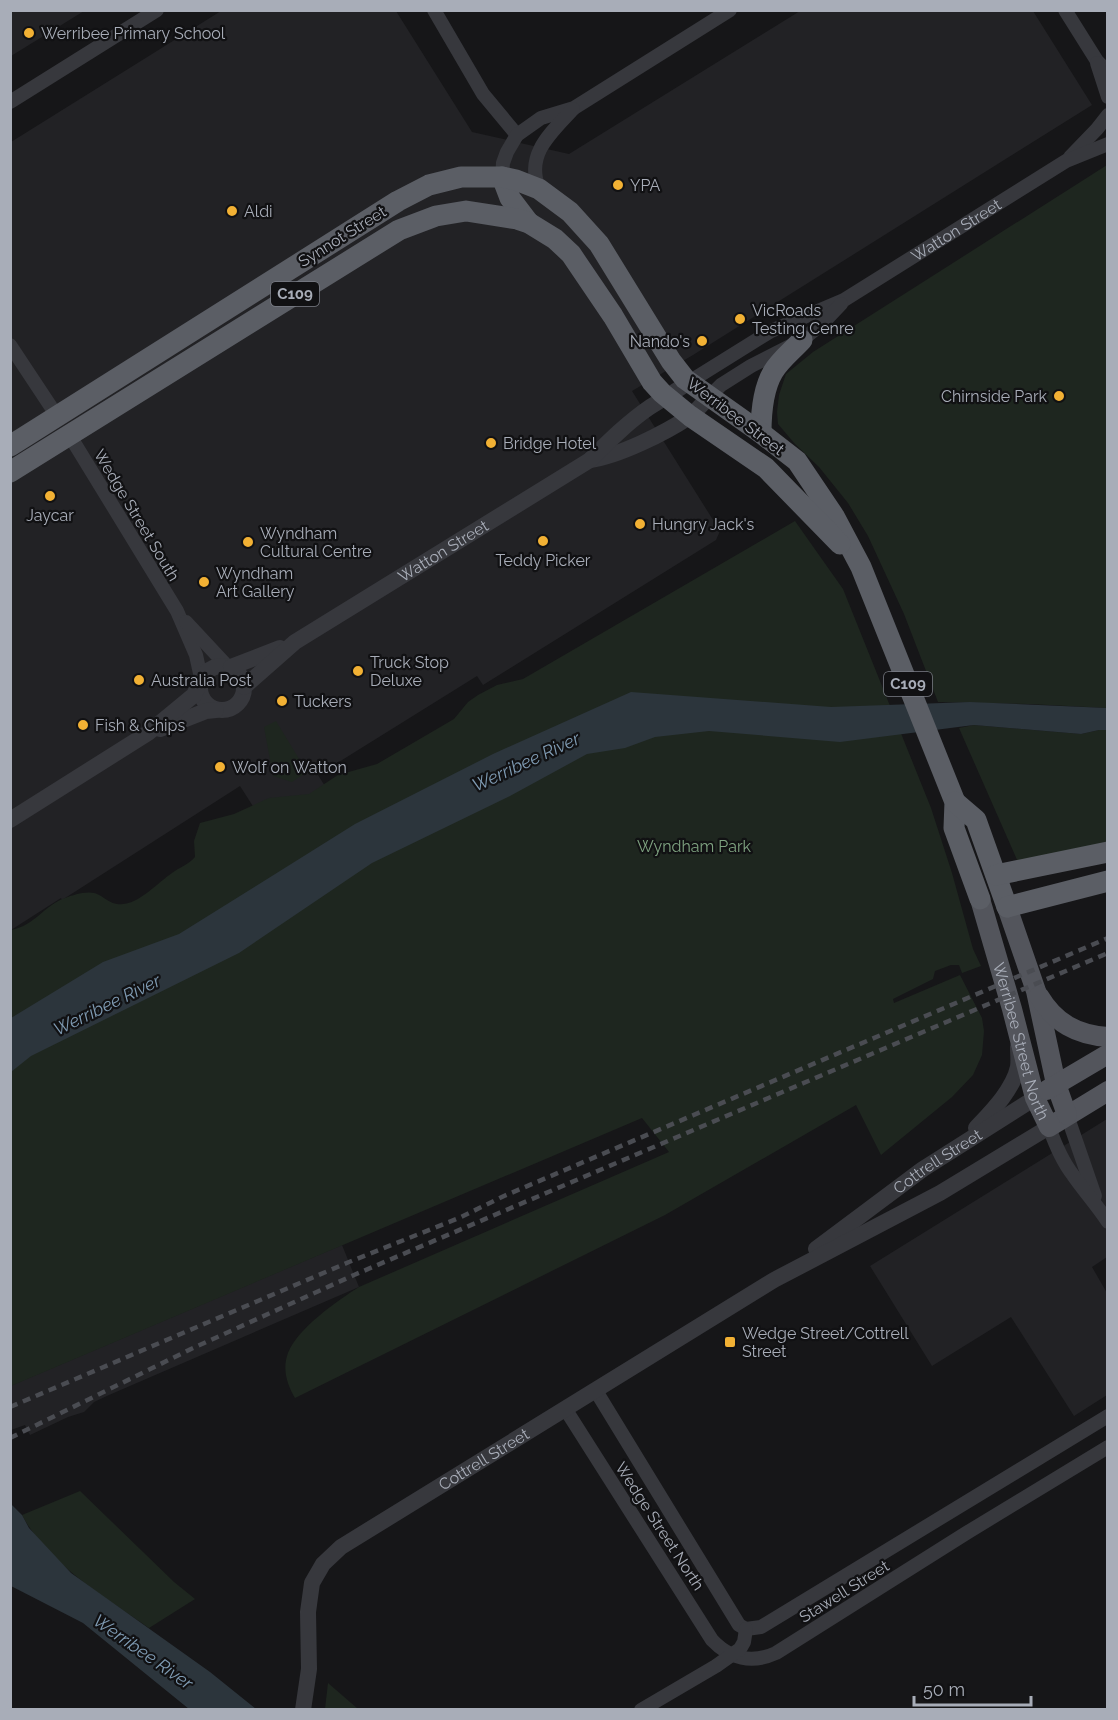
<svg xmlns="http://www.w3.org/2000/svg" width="1118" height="1720" viewBox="0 0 1118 1720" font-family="Raleway,sans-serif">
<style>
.built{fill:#222225}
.green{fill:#1e261f}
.water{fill:#2c353c}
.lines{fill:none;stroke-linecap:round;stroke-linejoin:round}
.minor{stroke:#37383d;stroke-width:14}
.tertiary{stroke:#37383d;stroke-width:16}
.primary{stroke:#53555c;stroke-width:20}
.trunk{stroke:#5b5e65;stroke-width:21}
.rail{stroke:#4a4c52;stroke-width:4.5;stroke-dasharray:8 6;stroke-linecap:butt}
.poi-dot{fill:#f2b134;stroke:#111113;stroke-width:2}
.labels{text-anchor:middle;stroke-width:4.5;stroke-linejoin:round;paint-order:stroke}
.shield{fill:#111113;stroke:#7b7e86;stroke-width:1.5}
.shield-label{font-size:15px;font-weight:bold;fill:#a8adb8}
.poi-label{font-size:16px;fill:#a8adb8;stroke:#111113;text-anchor:start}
.street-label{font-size:16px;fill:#a8adb8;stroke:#111113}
.park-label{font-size:16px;fill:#7fa381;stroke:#111113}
.water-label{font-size:18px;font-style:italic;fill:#7f9bb3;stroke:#111113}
</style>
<rect width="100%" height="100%" fill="#161618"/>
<g class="built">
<polygon points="11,10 84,10 84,11 11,56"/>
<polygon points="221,11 396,11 472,132 569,154 800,11 1033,11 1092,105 693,355 632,391 720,531 716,540 483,685 477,676 318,775 328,791 267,828 240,786 62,900 61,898 11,930 11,142"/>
<polygon points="1107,1119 1107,1257 1092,1267 1107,1293 1107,1395 1074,1416 1011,1317 932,1366 870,1266"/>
<polygon points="342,1245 359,1287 109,1395 94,1402 84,1412 68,1417 30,1435 25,1425 11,1430 10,1386"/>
</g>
<g class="green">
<polygon points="1107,165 1107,708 1029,704 938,702 904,614 868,536 848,503 819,467 795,444 778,424 777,412 779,395 786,374 813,352"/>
<path d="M795,521L843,589L931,808L952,873L973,949L981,966L962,973L959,965H951L935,971L933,979L893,999L894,1003L960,975L982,1018L984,1031L982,1055L973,1075L952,1097L881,1155L856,1105L665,1215L295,1398C287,1384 282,1369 288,1353C298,1328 337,1301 359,1287L669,1152L642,1118L11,1386V930C36,925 43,906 65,898C76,894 91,889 101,896C106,899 110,903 117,904C137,907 157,883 172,873C180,867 188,865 195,857L194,841L200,823L234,814L269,798L309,794L338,775L377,764L454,719L468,702L478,695L497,685L523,679Z"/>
<polygon points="276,721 307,772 292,782 273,776 264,727"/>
<polygon points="974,725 1081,734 1099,730 1107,730 1107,842 1018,862 959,728"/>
<path d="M80,1491L174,1582L195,1599L149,1628C105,1597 48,1564 22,1515Z"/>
<polygon points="328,1683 358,1709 325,1709"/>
</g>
<g class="water">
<polygon points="631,692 831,707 970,702 1107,708 1107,730 1099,730 1081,734 974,725 840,742 709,731 655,737 625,748 587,754 510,796 372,863 239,953 31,1056 11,1072 11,1018 103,962 179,934 355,824 493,754"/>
<polygon points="10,1503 22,1515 29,1528 71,1573 210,1672 256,1709 189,1709 83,1623 11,1586"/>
</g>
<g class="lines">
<g class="minor">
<polyline points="434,10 483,94 517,135"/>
<polyline points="1065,10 1097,61 1108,72"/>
<polyline points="1097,63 1108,97"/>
<polyline points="10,102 157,10"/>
<polyline points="1070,157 1097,129 1108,115"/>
<polyline points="502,177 503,163 507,152 517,135 541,118 574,108 730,10"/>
<path d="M539,189C525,154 551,133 573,109"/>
<polyline points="10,345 57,416"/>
<path id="s1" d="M689,382L771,331L844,300L1066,161L1108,144"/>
<polyline points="709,397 721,385 751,366 802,340 823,323 841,304"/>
<polyline points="70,436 177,611 196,655 201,678"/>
<polyline points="186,622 227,666"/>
<polyline points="1067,1115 1095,1196"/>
<path d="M1049,1127C1055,1144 1062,1161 1073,1175C1084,1191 1097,1205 1108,1222"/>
<polyline points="596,1391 739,1625 746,1629"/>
<path d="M566,1410L712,1640C730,1659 752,1664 776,1653L968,1532L1108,1447"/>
<polyline points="746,1629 761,1627 1108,1416"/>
<polyline points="641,1710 716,1666 740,1649 744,1642 746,1629"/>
</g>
<g class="tertiary">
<path d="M590,460C619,456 665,433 689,417C696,412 703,403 709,397"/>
<circle cx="222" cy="688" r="22"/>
<polyline points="231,667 280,648"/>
<path id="s2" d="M244,687L295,642L590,460C609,441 628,422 650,407C663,399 676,391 689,382"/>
<polyline points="160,729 206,711 216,710"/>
<polyline points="10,820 148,733 194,695 199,684"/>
<path d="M976,1128C991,1112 1013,1090 1018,1067C1019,1061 1018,1054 1018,1047"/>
<path id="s3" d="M816,1249L923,1169L1035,1098"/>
<path id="s4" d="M303,1710L309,1669L308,1612L312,1583L323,1564L341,1547L774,1280L940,1193L1049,1127"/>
</g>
<g class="primary">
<path id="s5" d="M980,899L1012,1009L1035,1098L1049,1127L1108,1091"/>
<polyline points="1007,907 1036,991 1056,1084 1067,1115"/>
<path d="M1039,996C1055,1023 1077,1035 1108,1037"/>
<polyline points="1047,1090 1108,1054"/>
</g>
<g class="trunk">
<polyline points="502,177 510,198 529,223"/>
<path d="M761,433C761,414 763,389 773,372C780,360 793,350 802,340"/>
<polyline points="10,446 398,201 429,185 461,177 502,177 516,180 539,189 570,212 599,244 671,361 685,379 761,433 797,461 834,516 861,567 955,802 954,828 980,899"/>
<polyline points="10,472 399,230 436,216 466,211 517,219 529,223 555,239 571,254 613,316 652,382 662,393 690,416 766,468 840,544"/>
<polyline points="955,802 976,820 1007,907"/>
<polyline points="996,875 1108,852"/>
<polyline points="1007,907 1108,881"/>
</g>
<g class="rail">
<polyline points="10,1407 349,1262 459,1218 504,1196 1108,938"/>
<polyline points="10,1438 191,1349 354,1275 1108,953"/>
</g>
</g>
<g class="poi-dot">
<circle cx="29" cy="33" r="6"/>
<circle cx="618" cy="185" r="6"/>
<circle cx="232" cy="211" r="6"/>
<circle cx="740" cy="319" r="6"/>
<circle cx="702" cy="341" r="6"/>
<circle cx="1059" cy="396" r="6"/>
<circle cx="491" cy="443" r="6"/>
<circle cx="50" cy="496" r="6"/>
<circle cx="640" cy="524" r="6"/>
<circle cx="543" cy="541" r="6"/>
<circle cx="248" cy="542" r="6"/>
<circle cx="204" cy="582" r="6"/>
<circle cx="358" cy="671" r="6"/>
<circle cx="139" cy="680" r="6"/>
<circle cx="282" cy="701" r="6"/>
<circle cx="83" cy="725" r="6"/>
<circle cx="220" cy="767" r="6"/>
<rect x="724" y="1336" width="12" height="12" rx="3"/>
</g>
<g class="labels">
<g class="shield">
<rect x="271" y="282" width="48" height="24" rx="4.5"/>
<rect x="884" y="672" width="48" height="24" rx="4.5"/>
</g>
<g class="shield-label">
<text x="295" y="299">C109</text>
<text x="908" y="689">C109</text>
</g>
<g class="poi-label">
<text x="41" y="39">Werribee Primary School</text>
<text x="630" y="191">YPA</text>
<text x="244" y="217">Aldi</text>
<text x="752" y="316">VicRoads<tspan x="752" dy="18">Testing Cenre</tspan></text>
<text x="690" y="347" text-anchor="end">Nando's</text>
<text x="1047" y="402" text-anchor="end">Chirnside Park</text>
<text x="503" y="449">Bridge Hotel</text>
<text x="50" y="521" text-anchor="middle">Jaycar</text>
<text x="652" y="530">Hungry Jack's</text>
<text x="260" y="539">Wyndham<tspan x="260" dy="18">Cultural Centre</tspan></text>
<text x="543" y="566" text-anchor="middle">Teddy Picker</text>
<text x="216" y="579">Wyndham<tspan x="216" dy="18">Art Gallery</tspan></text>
<text x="370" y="668">Truck Stop<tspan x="370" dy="18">Deluxe</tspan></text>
<text x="151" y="686">Australia Post</text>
<text x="294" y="707">Tuckers</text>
<text x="95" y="731">Fish &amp; Chips</text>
<text x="232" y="773">Wolf on Watton</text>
<text x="742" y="1339">Wedge Street/Cottrell<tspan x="742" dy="18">Street</tspan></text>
</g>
<g class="street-label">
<text dy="6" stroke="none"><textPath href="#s1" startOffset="308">Watton Street</textPath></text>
<text transform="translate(342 236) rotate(-32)" y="6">Synnot Street</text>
<text transform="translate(736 416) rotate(37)" y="6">Werribee Street</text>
<text transform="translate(137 515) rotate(59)" y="6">Wedge Street South</text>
<text dy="6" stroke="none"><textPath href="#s2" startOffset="242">Watton Street</textPath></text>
<text dy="6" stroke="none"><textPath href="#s5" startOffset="148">Werribee Street North</textPath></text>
<text dy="6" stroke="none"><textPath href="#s3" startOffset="150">Cottrell Street</textPath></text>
<text dy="6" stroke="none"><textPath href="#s4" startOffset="342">Cottrell Street</textPath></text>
<text transform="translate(660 1526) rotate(57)" y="6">Wedge Street North</text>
<text transform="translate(844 1591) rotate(-32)" y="6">Stawell Street</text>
</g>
<g class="park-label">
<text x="694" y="852">Wyndham Park</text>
</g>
<g class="water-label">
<text transform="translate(526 762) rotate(-25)" y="6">Werribee River</text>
<text transform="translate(107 1005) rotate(-26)" y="6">Werribee River</text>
<text transform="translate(143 1652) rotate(35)" y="6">Werribee River</text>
</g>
</g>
<rect width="1118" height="1720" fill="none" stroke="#a8adb8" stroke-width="24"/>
<path d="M914 1696v9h117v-9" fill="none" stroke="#a8adb8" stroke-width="3"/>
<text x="923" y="1696" font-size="18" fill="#a8adb8" stroke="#111113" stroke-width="4.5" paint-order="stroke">50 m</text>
</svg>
